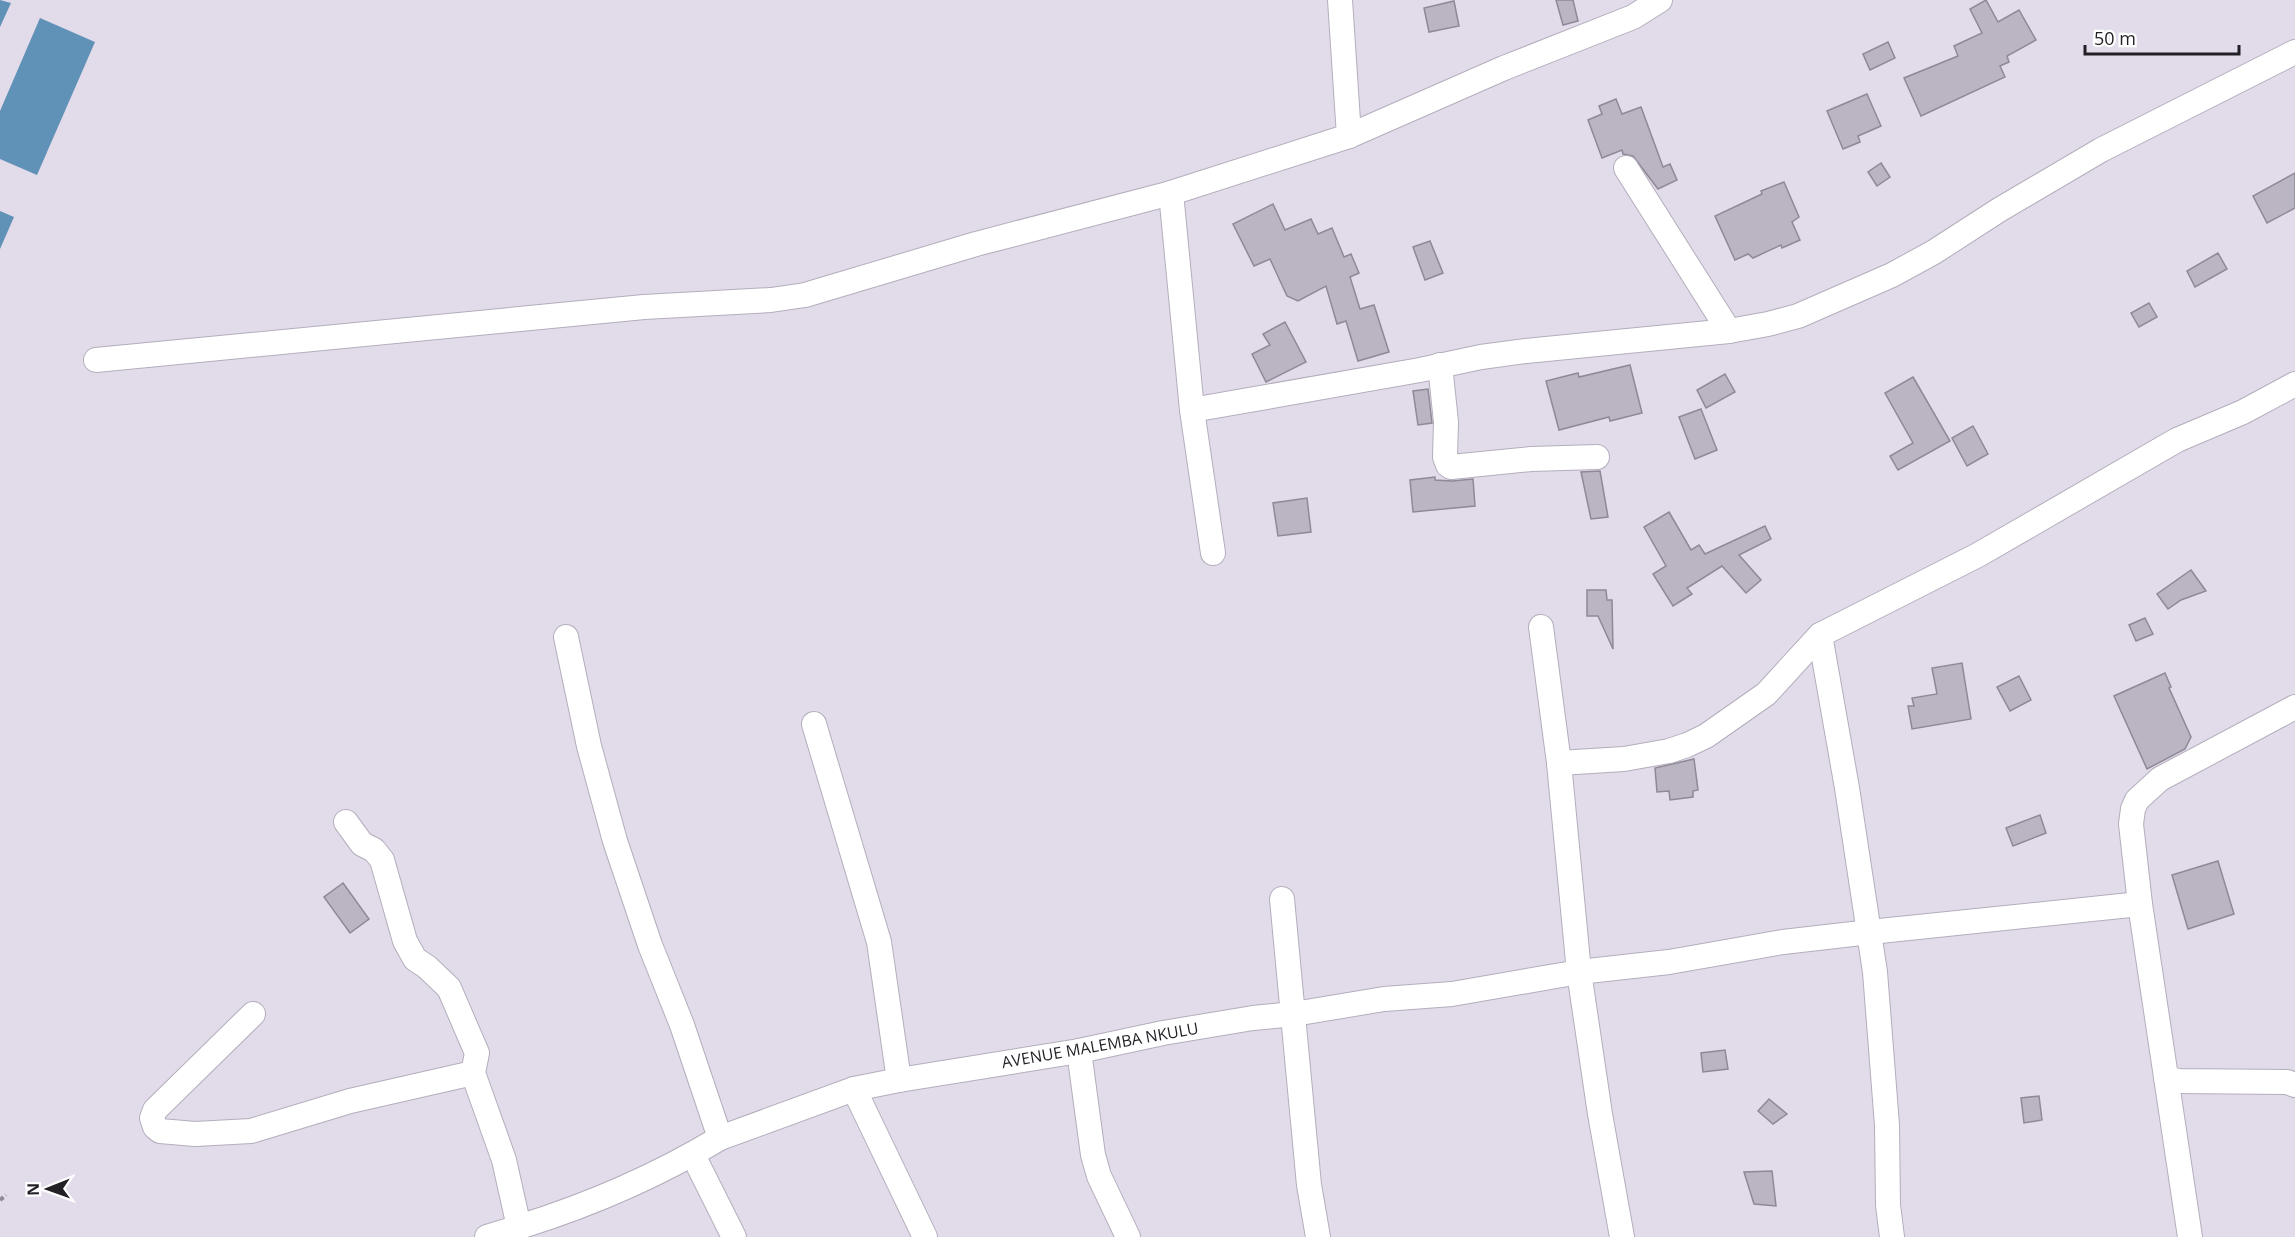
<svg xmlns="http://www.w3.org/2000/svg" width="2295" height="1237" viewBox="0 0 2295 1237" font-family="'Open Sans',sans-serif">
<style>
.water{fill:#6091b6}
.building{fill:#bab4c3;stroke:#8f8997;stroke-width:1.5}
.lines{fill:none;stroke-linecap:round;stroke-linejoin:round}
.minor-casing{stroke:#b4aebc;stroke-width:26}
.path{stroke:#8e8995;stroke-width:4;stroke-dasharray:4.5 3;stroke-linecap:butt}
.minor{stroke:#fff;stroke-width:24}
.labels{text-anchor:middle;stroke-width:4.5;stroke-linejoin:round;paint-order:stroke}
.street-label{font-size:16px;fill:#221f25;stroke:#fff}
</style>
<rect width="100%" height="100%" fill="#e1dbea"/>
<g class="water">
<polygon points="0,0 11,3 0,27"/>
<polygon points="40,18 95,42 37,175 0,159 0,111"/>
<polygon points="0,211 14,217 0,249"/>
</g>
<g class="building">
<polygon points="1556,0 1573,0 1578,21 1563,25"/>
<polygon points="1986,0 1998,22 2019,10 2036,40 2007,56 2009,62 2000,66 2005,77 1921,116 1904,78 1958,56 1954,46 1982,33 1970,9"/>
<polygon points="1454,1 1459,26 1429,32 1424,8"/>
<polygon points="1888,42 1895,58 1870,70 1863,54"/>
<polygon points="1867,94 1881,126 1858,136 1860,142 1843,149 1827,111"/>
<polygon points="1616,99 1622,114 1641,107 1663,167 1670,164 1677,180 1658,189 1633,156 1623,154 1622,150 1602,158 1588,120 1602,114 1599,106"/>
<polygon points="1881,163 1890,177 1877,186 1868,172"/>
<polygon points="2295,173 2295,208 2267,223 2253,196"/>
<polygon points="1784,182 1799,217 1792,222 1800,240 1782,248 1781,245 1753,258 1748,254 1735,260 1715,216 1762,194 1761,191"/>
<polygon points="1273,204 1285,230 1311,219 1318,234 1332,228 1344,257 1351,254 1359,273 1350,277 1360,309 1374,305 1389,352 1358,361 1346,321 1337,324 1326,286 1298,301 1287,296 1270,259 1254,266 1233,224"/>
<polygon points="1430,241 1443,273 1425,280 1413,247"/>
<polygon points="2218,253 2227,269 2195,287 2187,271"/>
<polygon points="2149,303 2157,317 2139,327 2131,313"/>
<polygon points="1285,322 1306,362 1266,382 1252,354 1270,345 1263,334"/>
<polygon points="1630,365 1642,413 1610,421 1609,417 1559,430 1546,381 1578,373 1579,377"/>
<polygon points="1725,374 1735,392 1706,408 1697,390"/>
<polygon points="1913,377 1950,441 1898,470 1890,456 1913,443 1885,393"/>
<polygon points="1428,389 1432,423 1418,425 1413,391"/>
<polygon points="1701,409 1717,450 1695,459 1679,417"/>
<polygon points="1973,426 1988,454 1967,466 1952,438"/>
<polygon points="1600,471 1608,517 1591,519 1581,472"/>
<polygon points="1435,477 1435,480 1452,481 1473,479 1475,506 1413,512 1410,480"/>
<polygon points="1307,498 1311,532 1278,536 1273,503"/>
<polygon points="1669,512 1691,550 1699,545 1705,554 1765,526 1771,539 1739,555 1761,580 1746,593 1722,566 1687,588 1692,594 1673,606 1653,574 1666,566 1644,527"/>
<polygon points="2191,570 2206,591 2181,600 2168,609 2157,594"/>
<polygon points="1587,590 1606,590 1607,600 1612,600 1613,649 1598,616 1587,616"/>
<polygon points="2145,618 2153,634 2136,641 2129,625"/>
<polygon points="1962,663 1971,719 1912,729 1908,706 1914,706 1912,698 1937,694 1932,668"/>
<polygon points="2165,673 2171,687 2169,688 2191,737 2185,749 2147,769 2114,696"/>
<polygon points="2019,676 2031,700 2010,711 1997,687"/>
<polygon points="1694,759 1698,790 1693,791 1693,797 1670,800 1669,791 1657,792 1655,768"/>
<polygon points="2040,815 2046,833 2013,846 2006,828"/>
<polygon points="2218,861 2234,914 2188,929 2172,875"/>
<polygon points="343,883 369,919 350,933 324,897"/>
<polygon points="1725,1050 1728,1069 1703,1072 1701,1053"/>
<polygon points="2039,1096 2042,1120 2024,1123 2021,1098"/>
<polygon points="1769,1099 1787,1114 1773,1124 1758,1111"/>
<polygon points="1772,1171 1776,1206 1754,1204 1744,1172"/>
</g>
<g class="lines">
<defs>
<g id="minor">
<polyline points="1340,0 1349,136"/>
<polyline points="1626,168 1729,331"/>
<polyline points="1171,193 1192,410 1213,553"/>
<polyline points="96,360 644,307 771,300 805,295 976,244 1171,193 1349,136 1504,68 1633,17 1660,0"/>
<polyline points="1440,365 1446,422 1445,457 1448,465 1451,467 1531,459 1597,457"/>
<polyline points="1192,410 1420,370 1481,357 1526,351 1729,331 1768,324 1798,316 1892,275 1934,252 1999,210 2101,150 2295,52"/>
<polyline points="1541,627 1559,763"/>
<polyline points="1820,635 1847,788 1875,972 1887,1125 1888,1205 1892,1237"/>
<polyline points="814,724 879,942 899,1080"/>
<polyline points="346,822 362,844 374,850 382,860 405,941 415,959 427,967 449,988 477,1053 473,1073 504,1160 519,1227 487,1237"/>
<polyline points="1282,899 1309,1185 1318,1237"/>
<polyline points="253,1014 155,1110 152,1118 155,1127 160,1131 195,1134 251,1131 350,1101 473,1073"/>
<polyline points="1079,1051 1093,1155 1099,1176 1128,1237"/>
<polyline points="2166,1078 2178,1081 2287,1082 2295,1085"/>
<polyline points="854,1089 925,1237"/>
<polyline points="720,1138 854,1089 899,1080 1079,1051 1163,1033 1253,1018 1294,1014 1384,999 1452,994 1579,972 1559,763 1624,759 1669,751 1687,745 1706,736 1766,694 1820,635 1978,555 2177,440 2243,412 2295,384"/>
<polyline points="693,1155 734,1237"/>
<path d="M519,1227C590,1205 657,1176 720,1138L682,1025L650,945L615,841L589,746L566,637"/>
<polyline points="1622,1237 1600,1114 1579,972 1669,962 1783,942 1870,932 2140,904"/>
<polyline points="2190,1237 2140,904 2131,824 2133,809 2137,800 2160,779 2295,707"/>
</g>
</defs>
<use href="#minor" class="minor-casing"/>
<polyline class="path" points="0,1200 6,1195"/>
<use href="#minor" class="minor"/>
</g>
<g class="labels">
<g class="street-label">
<text transform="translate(1100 1045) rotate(-10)" y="6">AVENUE MALEMBA NKULU</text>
</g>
</g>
<g transform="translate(48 1189) rotate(269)" stroke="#ffffff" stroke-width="4.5" paint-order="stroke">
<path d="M0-4.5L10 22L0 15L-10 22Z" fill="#221f25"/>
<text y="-9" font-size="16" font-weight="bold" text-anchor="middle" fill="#221f25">N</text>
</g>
<path d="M2085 45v9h154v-9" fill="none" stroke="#221f25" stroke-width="3"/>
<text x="2094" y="45" font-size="18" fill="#221f25" stroke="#ffffff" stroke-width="4.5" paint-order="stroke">50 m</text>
</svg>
